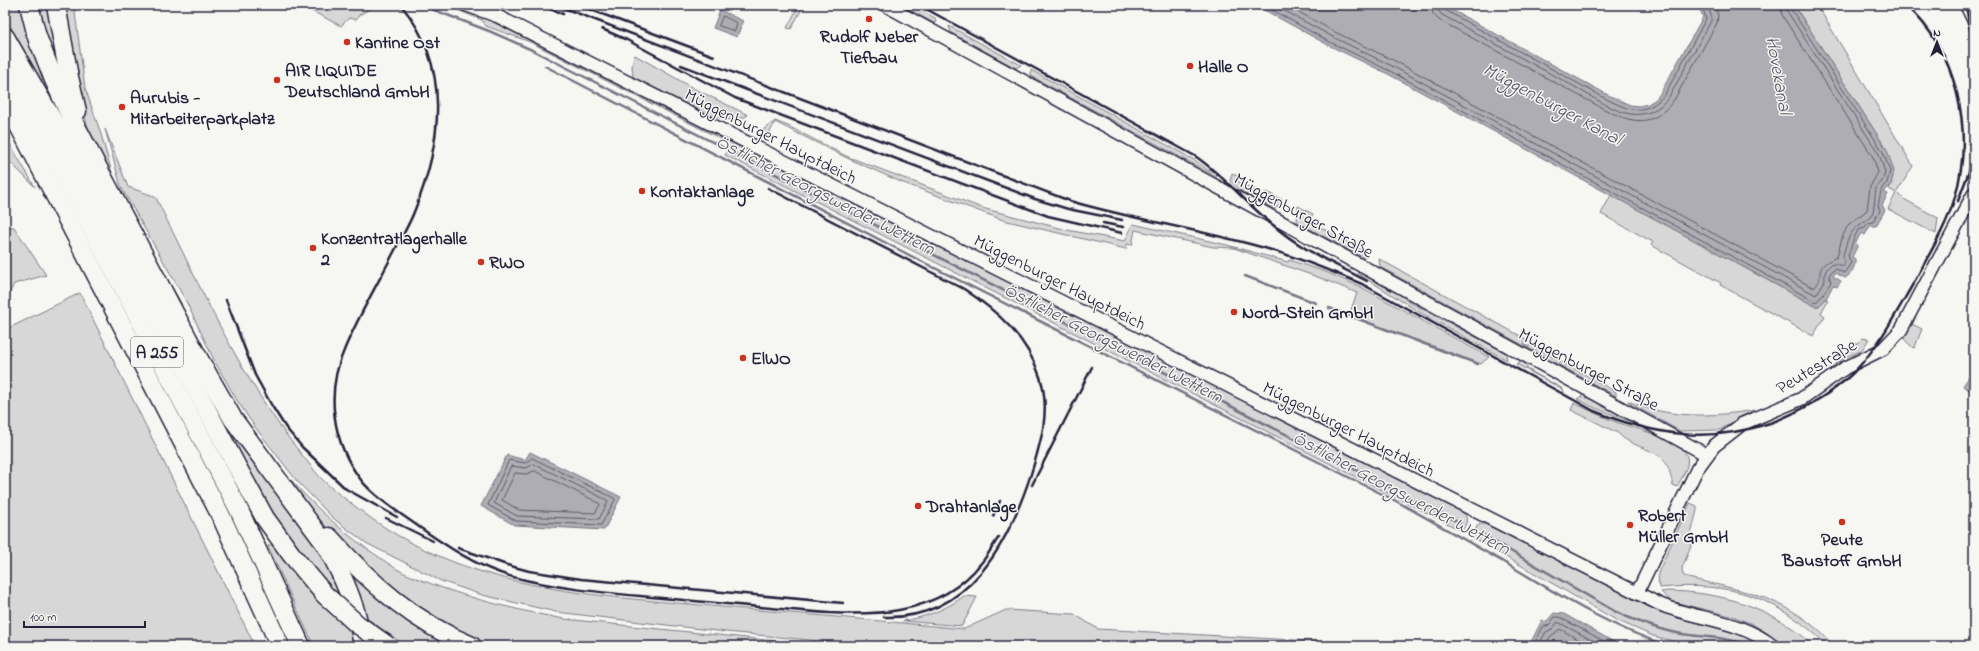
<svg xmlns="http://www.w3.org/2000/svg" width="1979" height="651" viewBox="0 0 1979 651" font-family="'Indie Flower',sans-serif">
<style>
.green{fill:#d7d7d7;stroke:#7c7c89}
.water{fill:#adadb3;stroke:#757583}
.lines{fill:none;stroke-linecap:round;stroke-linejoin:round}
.shore{stroke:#5a5a6b;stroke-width:1}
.stream{stroke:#757583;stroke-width:2.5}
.minor-casing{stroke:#22223b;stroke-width:15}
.highway-casing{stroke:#22223b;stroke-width:21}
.minor{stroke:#f6f6f2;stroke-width:12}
.highway{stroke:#f6f6f2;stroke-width:18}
.rail{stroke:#22223b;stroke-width:2.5}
.highway-bridge-casing{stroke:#22223b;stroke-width:21;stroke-linecap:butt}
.highway-bridge{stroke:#f6f6f2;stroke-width:18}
.poi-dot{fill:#c8321e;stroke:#f6f6f2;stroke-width:1.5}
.labels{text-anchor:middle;stroke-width:3;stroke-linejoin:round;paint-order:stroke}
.shield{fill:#f6f6f2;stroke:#626272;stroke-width:1}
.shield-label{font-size:17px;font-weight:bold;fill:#22223b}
.poi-label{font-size:18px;font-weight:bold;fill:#22223b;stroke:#f6f6f2;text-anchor:start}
.street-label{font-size:18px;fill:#22223b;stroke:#f6f6f2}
.water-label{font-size:19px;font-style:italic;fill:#535365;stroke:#f6f6f2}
</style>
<rect width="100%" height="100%" fill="#f6f6f2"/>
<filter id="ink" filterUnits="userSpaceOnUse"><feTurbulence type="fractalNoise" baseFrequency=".025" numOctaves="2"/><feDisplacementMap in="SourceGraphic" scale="8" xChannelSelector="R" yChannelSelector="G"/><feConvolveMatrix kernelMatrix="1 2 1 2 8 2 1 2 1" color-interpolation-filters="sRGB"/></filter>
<g filter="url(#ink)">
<g class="green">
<polygon points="5,5 20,5 43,76 42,81 5,17"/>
<polygon points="37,5 51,5 65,89 45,37"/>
<path d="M63,5H74L85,88L100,131L117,190L181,303L185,316C174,293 160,272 147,250C129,221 112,187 98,156C78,107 73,56 63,5Z"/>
<polygon points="300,5 377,5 359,15 356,20 349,18 341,26"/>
<path d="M445,5H451L493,21L532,39L1464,513C1469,520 1466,524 1462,531L725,155L729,147L723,140L530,42L486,26L482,20Z"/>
<polygon points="799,5 804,5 791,29 787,28"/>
<polygon points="900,5 912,5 935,18 936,22 934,23"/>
<polygon points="1794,5 1817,5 1913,166 1897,192 1904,199 1938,218 1936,234 1888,209 1896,193 1889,189 1891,185 1887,150"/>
<polygon points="949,26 1021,65 1016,68 951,33"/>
<polygon points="635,55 693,88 748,115 745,117 731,120 711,116 633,77 632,66"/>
<polygon points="1031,70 1196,161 1217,177 1031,76"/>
<polygon points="775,121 788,126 846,156 982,208 1067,230 1125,241 1133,224 1227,245 1288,262 1289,260 1326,272 1361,287 1489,357 1481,364 1349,315 1357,293 1323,279 1234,248 1213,247 1135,230 1132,245 1127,244 1126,249 1003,220 901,182 847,158 775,122 767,138 763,135 764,129"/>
<path d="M105,129L128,187L151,195L156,198C200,286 240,378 302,455C310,464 316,474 325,482C334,491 346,499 356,507C464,592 593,595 723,607C803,614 884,621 964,629L1006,610L1074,614L1098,629L1400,646H872L726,632L556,612L482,595L441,581L366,543L333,518L297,481L255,427L238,402L215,362L186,301L121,187Z"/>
<polygon points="5,136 7,139 35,187 5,157"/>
<polygon points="1232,173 1237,176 1236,180 1264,195 1266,192 1283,200 1279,206 1274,209 1241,191 1230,181"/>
<polygon points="1611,195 1815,306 1819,306 1826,299 1828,300 1821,313 1825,316 1813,336 1720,285 1721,283 1651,245 1653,242 1601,214"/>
<polygon points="1298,206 1313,214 1309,221 1367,253 1364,258 1297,222"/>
<polygon points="5,227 14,227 46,275 14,284 6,300"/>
<polygon points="1379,259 1526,339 1524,344 1529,347 1530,344 1616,392 1616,396 1380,267"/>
<polygon points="1359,272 1401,294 1406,300 1506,353 1507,360 1419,312 1357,273"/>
<polygon points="80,293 255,646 5,646 5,330"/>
<polygon points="1912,324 1922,329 1915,347 1913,348 1904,339 1906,331"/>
<polygon points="1862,338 1869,339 1861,351 1846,357 1829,371"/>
<polygon points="1521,361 1527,365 1527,369 1563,389 1564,393 1562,389 1516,364"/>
<polygon points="1584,395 1635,423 1595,408 1577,399"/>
<path d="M1628,401C1670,419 1711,417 1755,410L1740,417L1720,430L1680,431L1629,403Z"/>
<path d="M1574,403C1589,410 1604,418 1619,423C1634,428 1682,440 1687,456C1690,467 1681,478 1677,487L1673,485C1671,478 1670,469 1666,463C1659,449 1629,447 1618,433L1571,410Z"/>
<path d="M221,410L296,509L351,607C290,552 255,483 217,412Z"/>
<path d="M246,428L250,430C288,479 324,520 376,555C385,561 394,568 404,573C455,595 510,609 564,619L824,646L484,645L457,633L403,601L331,532L306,504Z"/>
<path d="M1690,503L1697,506V510L1691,535L1694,539L1682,568L1683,575L1688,578C1748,592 1790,597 1834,646H1828C1776,596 1731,581 1659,588L1658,573Z"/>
<polygon points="1481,524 1485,524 1655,610 1729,629 1765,646 1693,646 1653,636 1616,620 1473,538 1477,526"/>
<polygon points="276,543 356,632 357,646 314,646 268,546"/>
<polygon points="347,569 463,646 407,646 397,640 363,615"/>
<path d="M1667,591C1722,592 1773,607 1814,646H1783L1764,631L1750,623L1735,617L1678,603L1671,601L1661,592Z"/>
<path d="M964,596L977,597L962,626L903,621C926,617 945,610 964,596Z"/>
</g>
<g class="water">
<path d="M1255,5H1443L1610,96L1630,105L1639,106L1648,104L1656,99L1661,92L1703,17L1698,5H1794L1887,150L1894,171L1891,185L1884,192L1888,194L1882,205L1885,210L1876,226H1870L1865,235L1861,233L1855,244L1858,245L1852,257L1855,259C1856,266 1851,275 1845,278L1835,273L1833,276L1841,281L1837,287L1833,285L1826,299L1819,306H1815L1388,74L1328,45Z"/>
<polygon points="720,10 743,21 737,37 713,28"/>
<polygon points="1974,368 1974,393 1963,386"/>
<polygon points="530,452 621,497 604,530 514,525 481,506 507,455 525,460"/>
<polygon points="1554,613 1564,614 1621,646 1529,646 1542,620 1546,622"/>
</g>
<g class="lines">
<g class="shore">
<path d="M1263,5L1330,42L1390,71L1816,302L1822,296L1831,282L1829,276L1832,271L1836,269L1844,273L1851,263L1848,256C1851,247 1853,239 1858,230L1864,228L1868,223L1873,222L1880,211L1878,205C1881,196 1879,188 1887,183L1890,171L1883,152L1791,9V5"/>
<path d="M1274,5L1333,37L1392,66L1816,295L1825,281C1824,274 1826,264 1835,264C1839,264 1841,267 1844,266C1845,262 1843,261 1843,257C1843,254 1847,241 1848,239C1855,223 1869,222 1873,213C1874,210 1875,193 1876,188L1883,180L1885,172L1879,154L1787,11L1786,5"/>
<path d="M1286,5L1335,32L1395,61L1814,288C1827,275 1810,268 1837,257L1842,238L1848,225L1867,210L1870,187L1878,172L1873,157L1782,15L1780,5"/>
<path d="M1431,5L1433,14L1439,20L1604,109C1632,123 1652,129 1674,100L1717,23L1718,15L1714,5"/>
<path d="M1437,5L1438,10L1442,15C1486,39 1531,63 1575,87C1588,95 1616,112 1630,114C1647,116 1659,110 1669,97L1711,21V15L1707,5"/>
<path d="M1442,5L1445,10C1489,35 1534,59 1579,84C1591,90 1618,107 1631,109C1646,111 1656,105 1665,94L1706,19L1702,5"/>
<polygon points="723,16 737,23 735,31 719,26"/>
<polygon points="532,458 614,498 615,500 601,525 516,521 488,505 509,460 525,463"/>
<polygon points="534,464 607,500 608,502 599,519 517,516 494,503 511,466 526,468"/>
<polygon points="535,471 599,503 600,505 595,513 519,510 502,500 515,473 526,474"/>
<polyline points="1533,646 1543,627 1549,625 1555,617 1559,617 1613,646"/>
<polyline points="1538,646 1546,632 1552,629 1558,622 1603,646"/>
<polyline points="1545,646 1550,637 1560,629 1590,646"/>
</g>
<g class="stream">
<polyline points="421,5 489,31 532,50 1460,523"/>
<path d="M545,66L915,258L1394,500C1436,523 1477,547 1519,571C1567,600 1615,629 1669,646"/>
<polyline points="1245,276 1316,303"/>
<polyline points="1329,308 1478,364"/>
<path d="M1481,534L1616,612C1636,621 1656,629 1677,633C1702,638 1726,636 1750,646"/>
</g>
<defs>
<g id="minor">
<path d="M466,5L497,16L1659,604C1697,620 1739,619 1773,646"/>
<polyline points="885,5 1707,455"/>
<polyline points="1966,5 1974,21"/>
<polyline points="1637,593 1697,469 1714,446 1742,424 1801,399 1845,368 1883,349 1901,330 1974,193"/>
</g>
<g id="highway">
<polyline points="29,5 39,44"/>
<polyline points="56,5 69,77 77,111"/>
<path d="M36,34L54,80L70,115L196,354L233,419L326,545C344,577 358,609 363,646"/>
<polyline points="5,37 67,145 237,467 265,518 291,554 325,595"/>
<polyline points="5,62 238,508 301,646"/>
<polyline points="5,99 221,516 280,646"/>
<path d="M329,537C369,582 415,623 472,646"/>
</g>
</defs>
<use href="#minor" class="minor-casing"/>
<use href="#highway" class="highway-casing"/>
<use href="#minor" class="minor"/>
<use href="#highway" class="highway"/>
<g class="rail">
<path d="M401,5C452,66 442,144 414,212C409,225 401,238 395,250C378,283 359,315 345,348C325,392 332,442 361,480C371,493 388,505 402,515C437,539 472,566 513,577C555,588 597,592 640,596C694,601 749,606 803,611C867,617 939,618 982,562C989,554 993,545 999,537"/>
<polyline points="540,5 563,14"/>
<path d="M556,5L1070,201C1135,220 1203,230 1268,249C1300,258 1331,271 1362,284L1594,411C1653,435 1708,444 1770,423C1796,414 1833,393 1853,373C1878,348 1895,315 1913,284C1928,256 1946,228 1955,197C1974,131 1958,52 1906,5"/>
<polyline points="578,5 714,56"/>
<path d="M919,5L1195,156C1224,176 1246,203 1273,225C1300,249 1335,264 1367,281"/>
<polyline points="1966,5 1974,54"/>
<polyline points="602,29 627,40 735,98 1048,216 1122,233"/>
<polyline points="681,65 1035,199 1068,209 1122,220"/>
<path d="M768,188L964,289C997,311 1027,337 1040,377C1051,410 1041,442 1031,474C1008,544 969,620 884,617"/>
<polyline points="1958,201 1974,158"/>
<polyline points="1103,223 1123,227"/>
<polyline points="226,300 255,375 272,406 286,428 302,447 346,489 397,517"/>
<polyline points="1032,485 1092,367"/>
<polyline points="993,516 1000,501"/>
<polyline points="386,518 433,541"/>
<polyline points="458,548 507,565 529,571 581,579 843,603"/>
</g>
<defs>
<polyline id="highway-bridge" points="325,595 357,624 388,646"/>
</defs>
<use href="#highway-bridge" class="highway-bridge-casing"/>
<use href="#highway-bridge" class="highway-bridge"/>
</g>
</g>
<g class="poi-dot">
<circle cx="869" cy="19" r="4"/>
<circle cx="347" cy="42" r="4"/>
<circle cx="1190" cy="66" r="4"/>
<circle cx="277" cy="80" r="4"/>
<circle cx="122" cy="107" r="4"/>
<circle cx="642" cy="191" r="4"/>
<circle cx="313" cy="248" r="4"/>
<circle cx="481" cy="262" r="4"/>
<circle cx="1234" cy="312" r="4"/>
<circle cx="743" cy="358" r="4"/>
<circle cx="918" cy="506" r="4"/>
<circle cx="1842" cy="522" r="4"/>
<circle cx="1630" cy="525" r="4"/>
</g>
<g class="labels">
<rect class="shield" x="131" y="337" width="52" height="30" rx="3"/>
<g class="shield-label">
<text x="157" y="358">A 255</text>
</g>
<g class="poi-label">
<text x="869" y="42" text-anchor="middle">Rudolf Neber<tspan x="869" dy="21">Tiefbau</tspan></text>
<text x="355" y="48">Kantine Ost</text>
<text x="1198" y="72">Halle O</text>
<text x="285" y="76">AIR LIQUIDE<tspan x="285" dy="21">Deutschland GmbH</tspan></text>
<text x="130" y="103">Aurubis -<tspan x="130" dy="21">Mitarbeiterparkplatz</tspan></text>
<text x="650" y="197">Kontaktanlage</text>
<text x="321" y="244">Konzentratlagerhalle<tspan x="321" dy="21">2</tspan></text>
<text x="489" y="268">RWO</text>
<text x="1242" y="318">Nord-Stein GmbH</text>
<text x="751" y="364">ElWO</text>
<text x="926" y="512">Drahtanlage</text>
<text x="1638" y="521">Robert<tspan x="1638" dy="21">Müller GmbH</tspan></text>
<text x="1842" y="545" text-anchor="middle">Peute<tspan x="1842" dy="21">Baustoff GmbH</tspan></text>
</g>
<g class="street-label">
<text transform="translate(771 136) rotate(27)" y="6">Müggenburger Hauptdeich</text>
<text transform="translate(1304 215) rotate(29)" y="6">Müggenburger Straße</text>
<text transform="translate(1060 282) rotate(27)" y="6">Müggenburger Hauptdeich</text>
<text transform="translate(1816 366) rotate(-31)" y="6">Peutestraße</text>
<text transform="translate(1589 369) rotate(28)" y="6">Müggenburger Straße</text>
<text transform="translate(1349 429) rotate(27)" y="6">Müggenburger Hauptdeich</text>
</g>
<g class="water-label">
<text transform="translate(1780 75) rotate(80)" y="7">Hovekanal</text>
<text transform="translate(1553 103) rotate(28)" y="7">Müggenburger Kanal</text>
<text transform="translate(826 194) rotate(27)" y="7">Östlicher Georgswerder Wettern</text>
<text transform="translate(1114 342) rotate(27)" y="7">Östlicher Georgswerder Wettern</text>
<text transform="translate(1402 492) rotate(28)" y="7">Östlicher Georgswerder Wettern</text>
</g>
</g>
<rect width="1979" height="651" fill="none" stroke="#f6f6f2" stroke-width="20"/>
<rect x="10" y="10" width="1959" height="631" fill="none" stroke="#22223b" stroke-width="1.5" filter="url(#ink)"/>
<g transform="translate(1937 42)" stroke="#f6f6f2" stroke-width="3" paint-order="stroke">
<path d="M0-3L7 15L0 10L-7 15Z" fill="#22223b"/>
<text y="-6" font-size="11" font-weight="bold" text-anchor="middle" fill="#22223b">N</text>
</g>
<path d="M24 621v6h121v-6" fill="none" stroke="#22223b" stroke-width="2"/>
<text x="30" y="621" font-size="12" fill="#22223b" stroke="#f6f6f2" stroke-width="3" paint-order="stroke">100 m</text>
</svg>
